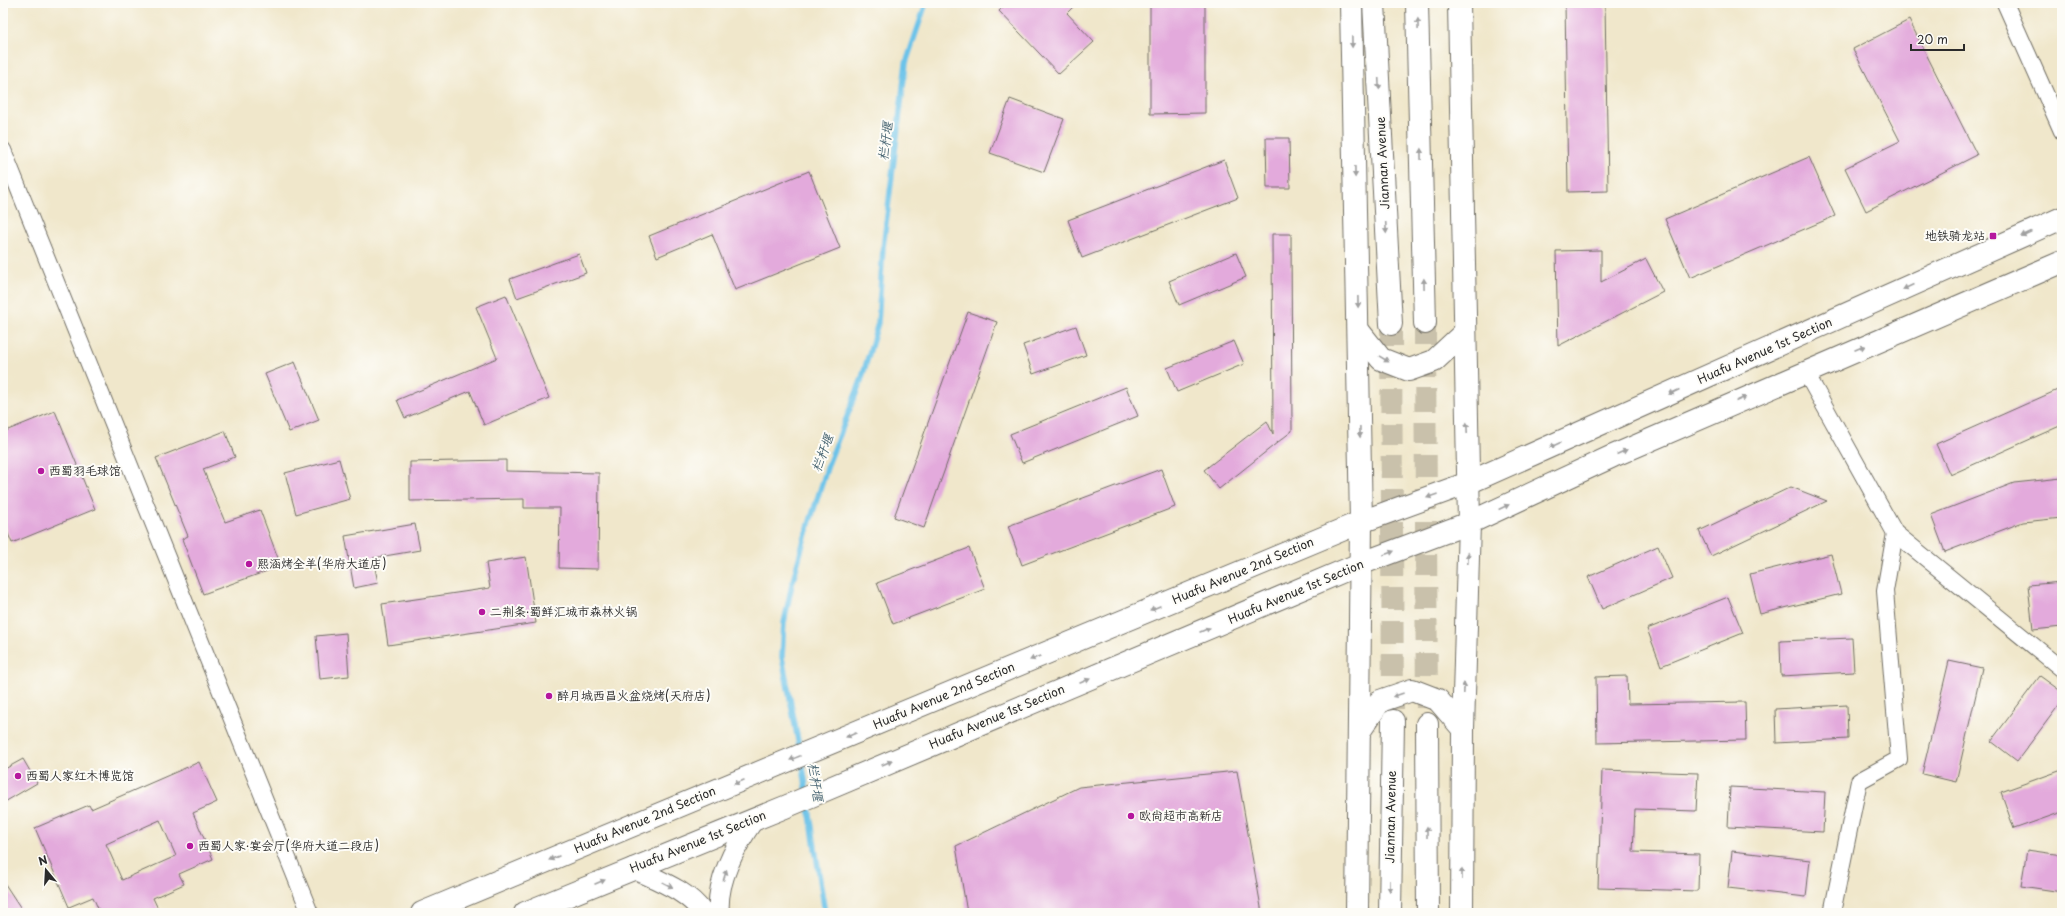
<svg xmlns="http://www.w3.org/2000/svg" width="2065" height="916" viewBox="0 0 2065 916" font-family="'Playpen Sans','LXGW WenKai TC',sans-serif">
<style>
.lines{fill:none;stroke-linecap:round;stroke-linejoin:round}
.stream{stroke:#6cc3e9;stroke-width:5.5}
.building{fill:#e3aadc;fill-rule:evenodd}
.trunk-tunnel{stroke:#c9c1ab;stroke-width:22;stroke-dasharray:22 11;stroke-linecap:butt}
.minor-casing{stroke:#706d63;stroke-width:18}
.tertiary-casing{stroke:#706d63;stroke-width:22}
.secondary-casing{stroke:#706d63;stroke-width:24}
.trunk-casing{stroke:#706d63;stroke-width:24}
.minor{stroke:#fff;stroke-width:16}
.tertiary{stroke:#fff;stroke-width:20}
.secondary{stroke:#fff;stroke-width:22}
.trunk{stroke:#fff;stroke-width:22}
.oneway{fill:#a0a0a0}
.poi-dot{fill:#b5179e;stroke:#fdfcf7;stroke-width:1.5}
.labels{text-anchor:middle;stroke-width:4;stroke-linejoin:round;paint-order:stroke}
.street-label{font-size:12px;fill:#2b2b2b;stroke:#fdfcf7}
.poi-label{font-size:12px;fill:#2b2b2b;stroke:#fdfcf7;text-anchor:start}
.water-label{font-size:13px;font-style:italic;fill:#42606e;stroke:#fdfcf7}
</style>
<rect width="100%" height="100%" fill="#fdfcf7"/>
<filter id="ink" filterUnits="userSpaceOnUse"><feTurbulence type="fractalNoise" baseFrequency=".025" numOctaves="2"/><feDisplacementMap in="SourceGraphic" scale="8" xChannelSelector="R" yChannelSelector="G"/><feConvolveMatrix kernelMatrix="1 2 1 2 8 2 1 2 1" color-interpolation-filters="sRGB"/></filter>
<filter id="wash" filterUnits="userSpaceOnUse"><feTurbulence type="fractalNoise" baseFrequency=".012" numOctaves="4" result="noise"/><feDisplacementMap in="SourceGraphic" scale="16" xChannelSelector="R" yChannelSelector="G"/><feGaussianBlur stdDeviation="0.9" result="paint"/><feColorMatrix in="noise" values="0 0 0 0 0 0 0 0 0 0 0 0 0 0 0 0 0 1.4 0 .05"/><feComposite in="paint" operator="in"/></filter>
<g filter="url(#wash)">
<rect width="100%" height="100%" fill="#f0e7cb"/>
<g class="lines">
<g class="stream">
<polyline points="800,751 782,657 784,623 792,584 804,540 829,462 861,381 878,323 883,248 906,63 926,3"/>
<polyline points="802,760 807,793"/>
<polyline points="808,801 825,913"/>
</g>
</g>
<g id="blocks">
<g class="building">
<polygon points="1007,3 1077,3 1067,13 1094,42 1059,74 999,11"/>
<polygon points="1150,3 1205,3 1205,113 1150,114"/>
<polygon points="1565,3 1605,3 1608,191 1568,192"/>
<polygon points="1909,20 1977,155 1866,211 1845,168 1900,141 1853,49"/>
<polygon points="1010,99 1064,119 1044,172 990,153"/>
<polygon points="1266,138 1289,138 1290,188 1267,188"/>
<polygon points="1809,157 1835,216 1690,278 1665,219"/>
<polygon points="1224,160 1238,198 1082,258 1068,220"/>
<polygon points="809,171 840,248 735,290 712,234 657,257 649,236"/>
<polygon points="1272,234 1291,234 1292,431 1219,489 1204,470 1267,421 1273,434"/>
<polygon points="1601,250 1601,282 1646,259 1663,292 1558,346 1556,251"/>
<polygon points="1236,253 1246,277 1179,305 1169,281"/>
<polygon points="579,254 586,273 517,298 510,279"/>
<polygon points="506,295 549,398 484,425 470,391 405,418 397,400 497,358 476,307"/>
<polygon points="968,312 997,322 924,528 894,517"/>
<polygon points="1076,326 1086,355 1033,374 1023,345"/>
<polygon points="1234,341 1244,364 1177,392 1167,368"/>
<polygon points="295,362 319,420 289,432 265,374"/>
<polygon points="1126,387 1138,416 1022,463 1010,434"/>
<polygon points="2062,388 2062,425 1950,475 1936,444"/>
<polygon points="55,411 95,509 12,543 3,522 3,432"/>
<polygon points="225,431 235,457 203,469 225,522 260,510 281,566 203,594 182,539 188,536 156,458"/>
<polygon points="339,459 350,499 296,514 285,473"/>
<polygon points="506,460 506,471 599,473 598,569 559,568 560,508 524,508 524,499 410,501 410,462"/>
<polygon points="1161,469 1175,507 1022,565 1008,526"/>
<polygon points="2062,478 2062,518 2023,522 1945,552 1931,515 2014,483"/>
<polygon points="1791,487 1827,501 1711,556 1699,531"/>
<polygon points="415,524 420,550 373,558 378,583 354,588 345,536"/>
<polygon points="1658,546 1672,578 1602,609 1588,577"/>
<polygon points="969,548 985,589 893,624 877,583"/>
<polygon points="1831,554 1841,594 1760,614 1750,574"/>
<polygon points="526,557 536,623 388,645 382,604 490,588 486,563"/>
<polygon points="2062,582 2062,627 2033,630 2028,585"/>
<polygon points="1728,597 1743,633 1661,666 1647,629"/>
<polygon points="346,633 349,676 320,679 316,636"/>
<polygon points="1852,638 1854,672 1781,676 1780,641"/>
<polygon points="1949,661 1982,668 1956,782 1922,774"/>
<polygon points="1627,676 1628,704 1745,702 1746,740 1597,743 1596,677"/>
<polygon points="2040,676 2062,692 2062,701 2017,761 1991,741"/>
<polygon points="1847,705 1848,739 1776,743 1775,709"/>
<polygon points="23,759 37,783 3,803 3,770"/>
<path d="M199,762L217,802L193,813L213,859L179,874L184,884L153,898L160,913H100L93,897L69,907L35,828L89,805L91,809ZM160,820L176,856L122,880L106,844Z"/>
<polygon points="1602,770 1698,773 1696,811 1635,809 1633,852 1699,854 1698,891 1598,888"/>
<polygon points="2062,770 2062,812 2014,829 2001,792"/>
<polygon points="1237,771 1262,913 967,913 956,846 1079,787"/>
<polygon points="1730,787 1825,792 1823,832 1728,827"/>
<polygon points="2027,850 2062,855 2062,892 2021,886"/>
<polygon points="1732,851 1810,860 1806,897 1728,888"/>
<polygon points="3,881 24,913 3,913"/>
</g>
</g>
</g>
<g filter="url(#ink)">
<use href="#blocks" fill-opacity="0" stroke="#706d63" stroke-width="1"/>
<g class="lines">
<g class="trunk-tunnel">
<polyline points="1425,323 1427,724"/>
<polyline points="1391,324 1393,721"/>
</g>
<defs>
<g id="minor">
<polyline points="2005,3 2062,131"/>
<polyline points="3,150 310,913"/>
<polyline points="1805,371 1895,533 2062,669"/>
<polyline points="1832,913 1859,781 1899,759 1885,591 1895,533"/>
</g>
<g id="tertiary">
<path d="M633,868C657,880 687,890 703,913"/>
<path d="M719,913C716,881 736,845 754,819"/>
</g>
<g id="secondary">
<polyline points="1351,3 1361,522 1357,913"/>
<polyline points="1459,3 1469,523 1463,729 1462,913"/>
<polyline points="1358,330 1381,359 1409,370 1434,361 1464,333"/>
<polyline points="1359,732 1380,701 1412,690 1438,700 1463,729"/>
<polyline points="422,913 1361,522 1468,483 2062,218"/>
<polyline points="525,913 785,807 1360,564 1469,523 1613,456 2062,262"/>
</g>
<g id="trunk">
<polyline points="1374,3 1391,324"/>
<polyline points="1417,3 1425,323"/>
<polyline points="1427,724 1428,913"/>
<polyline points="1390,913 1393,721"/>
</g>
</defs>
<use href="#minor" class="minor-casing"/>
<use href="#tertiary" class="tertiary-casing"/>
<use href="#secondary" class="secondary-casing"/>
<use href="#trunk" class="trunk-casing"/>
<use href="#minor" class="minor"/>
<use href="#tertiary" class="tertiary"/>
<use href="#secondary" class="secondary"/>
<use href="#trunk" class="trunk"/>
</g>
<defs><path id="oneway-solid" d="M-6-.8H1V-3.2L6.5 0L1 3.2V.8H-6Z"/></defs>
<g class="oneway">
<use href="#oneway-solid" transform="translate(1418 24) rotate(-91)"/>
<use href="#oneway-solid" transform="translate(1352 42) rotate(89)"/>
<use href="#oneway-solid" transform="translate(1379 84) rotate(87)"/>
<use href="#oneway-solid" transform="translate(1421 154) rotate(-91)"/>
<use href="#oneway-solid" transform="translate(1355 172) rotate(89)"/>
<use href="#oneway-solid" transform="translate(1386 228) rotate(87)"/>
<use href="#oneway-solid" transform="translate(2026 234) rotate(156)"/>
<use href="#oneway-solid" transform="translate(1424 284) rotate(-91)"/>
<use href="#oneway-solid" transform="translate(1908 287) rotate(156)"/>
<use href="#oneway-solid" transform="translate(1358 302) rotate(89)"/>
<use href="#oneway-solid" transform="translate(1860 348) rotate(-23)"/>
<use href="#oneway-solid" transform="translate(1384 359) rotate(32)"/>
<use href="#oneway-solid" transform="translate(1674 392) rotate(156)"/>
<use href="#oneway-solid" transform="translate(1741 399) rotate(-24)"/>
<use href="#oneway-solid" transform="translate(1467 428) rotate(-92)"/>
<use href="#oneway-solid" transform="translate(1360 432) rotate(89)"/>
<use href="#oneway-solid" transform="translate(1555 445) rotate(156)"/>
<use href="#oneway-solid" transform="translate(1622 452) rotate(-24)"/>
<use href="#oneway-solid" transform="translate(1432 496) rotate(160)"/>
<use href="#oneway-solid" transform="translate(1504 507) rotate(-25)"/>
<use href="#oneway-solid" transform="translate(1389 553) rotate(-20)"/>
<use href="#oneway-solid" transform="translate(1468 558) rotate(-88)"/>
<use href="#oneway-solid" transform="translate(1155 608) rotate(157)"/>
<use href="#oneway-solid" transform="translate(1205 630) rotate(-23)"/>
<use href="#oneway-solid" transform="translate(1035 658) rotate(157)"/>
<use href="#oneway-solid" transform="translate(1085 681) rotate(-23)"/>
<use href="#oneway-solid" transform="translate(1464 688) rotate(-88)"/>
<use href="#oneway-solid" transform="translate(1398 695) rotate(161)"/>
<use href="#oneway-solid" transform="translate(851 735) rotate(157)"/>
<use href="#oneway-solid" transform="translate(795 758) rotate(158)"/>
<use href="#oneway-solid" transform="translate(887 763) rotate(-23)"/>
<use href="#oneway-solid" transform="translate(739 782) rotate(157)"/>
<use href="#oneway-solid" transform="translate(1427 832) rotate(-90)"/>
<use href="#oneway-solid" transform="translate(554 858) rotate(157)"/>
<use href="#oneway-solid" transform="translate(1462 874) rotate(-90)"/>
<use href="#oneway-solid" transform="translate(725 875) rotate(-73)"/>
<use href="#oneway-solid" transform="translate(600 882) rotate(-23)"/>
<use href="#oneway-solid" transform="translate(668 885) rotate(27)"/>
<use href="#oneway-solid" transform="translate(1390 886) rotate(91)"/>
</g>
</g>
<g class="poi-dot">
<rect x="1989" y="232" width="8" height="8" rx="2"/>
<circle cx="41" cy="471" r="4"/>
<circle cx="249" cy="564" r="4"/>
<circle cx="482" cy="612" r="4"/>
<circle cx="549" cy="696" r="4"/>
<circle cx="18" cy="776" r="4"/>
<circle cx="1131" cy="816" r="4"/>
<circle cx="190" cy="846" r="4"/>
</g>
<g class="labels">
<g class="street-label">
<text transform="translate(1383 163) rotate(-93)" y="4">Jiannan Avenue</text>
<text transform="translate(1765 351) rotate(-24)" y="4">Huafu Avenue 1st Section</text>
<text transform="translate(1243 571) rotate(-23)" y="4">Huafu Avenue 2nd Section</text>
<text transform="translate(1296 592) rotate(-23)" y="4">Huafu Avenue 1st Section</text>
<text transform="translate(944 696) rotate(-23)" y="4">Huafu Avenue 2nd Section</text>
<text transform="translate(997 717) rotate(-23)" y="4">Huafu Avenue 1st Section</text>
<text transform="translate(1391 817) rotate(-89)" y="4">Jiannan Avenue</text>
<text transform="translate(645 820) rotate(-23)" y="4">Huafu Avenue 2nd Section</text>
<text transform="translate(698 842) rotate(-22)" y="4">Huafu Avenue 1st Section</text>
</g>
<g class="poi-label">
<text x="1985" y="240" text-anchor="end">地铁骑龙站</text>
<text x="49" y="475">西蜀羽毛球馆</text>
<text x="257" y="568">熙涵烤全羊(华府大道店)</text>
<text x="490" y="616">二荆条·蜀鲜汇城市森林火锅</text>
<text x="557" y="700">醉月城西昌火盆烧烤(天府店)</text>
<text x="26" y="780">西蜀人家红木博览馆</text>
<text x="1139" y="820">欧尚超市高新店</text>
<text x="198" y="850">西蜀人家·宴会厅(华府大道二段店)</text>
</g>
<g class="water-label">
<text transform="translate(885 141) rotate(-83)" y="5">栏杆堰</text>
<text transform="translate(822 453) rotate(-70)" y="5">栏杆堰</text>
<text transform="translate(816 782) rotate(81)" y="5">栏杆堰</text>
</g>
</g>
<rect width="2065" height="916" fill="none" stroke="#fdfcf7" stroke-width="16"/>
<g transform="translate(46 870) rotate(342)" stroke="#fdfcf7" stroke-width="3" paint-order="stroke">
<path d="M0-3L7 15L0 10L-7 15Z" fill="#2b2b2b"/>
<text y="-6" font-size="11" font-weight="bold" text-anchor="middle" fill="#2b2b2b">N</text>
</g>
<path d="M1911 44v6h53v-6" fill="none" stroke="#2b2b2b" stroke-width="2"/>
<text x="1917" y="44" font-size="12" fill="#2b2b2b" stroke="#fdfcf7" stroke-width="3" paint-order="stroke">20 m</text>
</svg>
